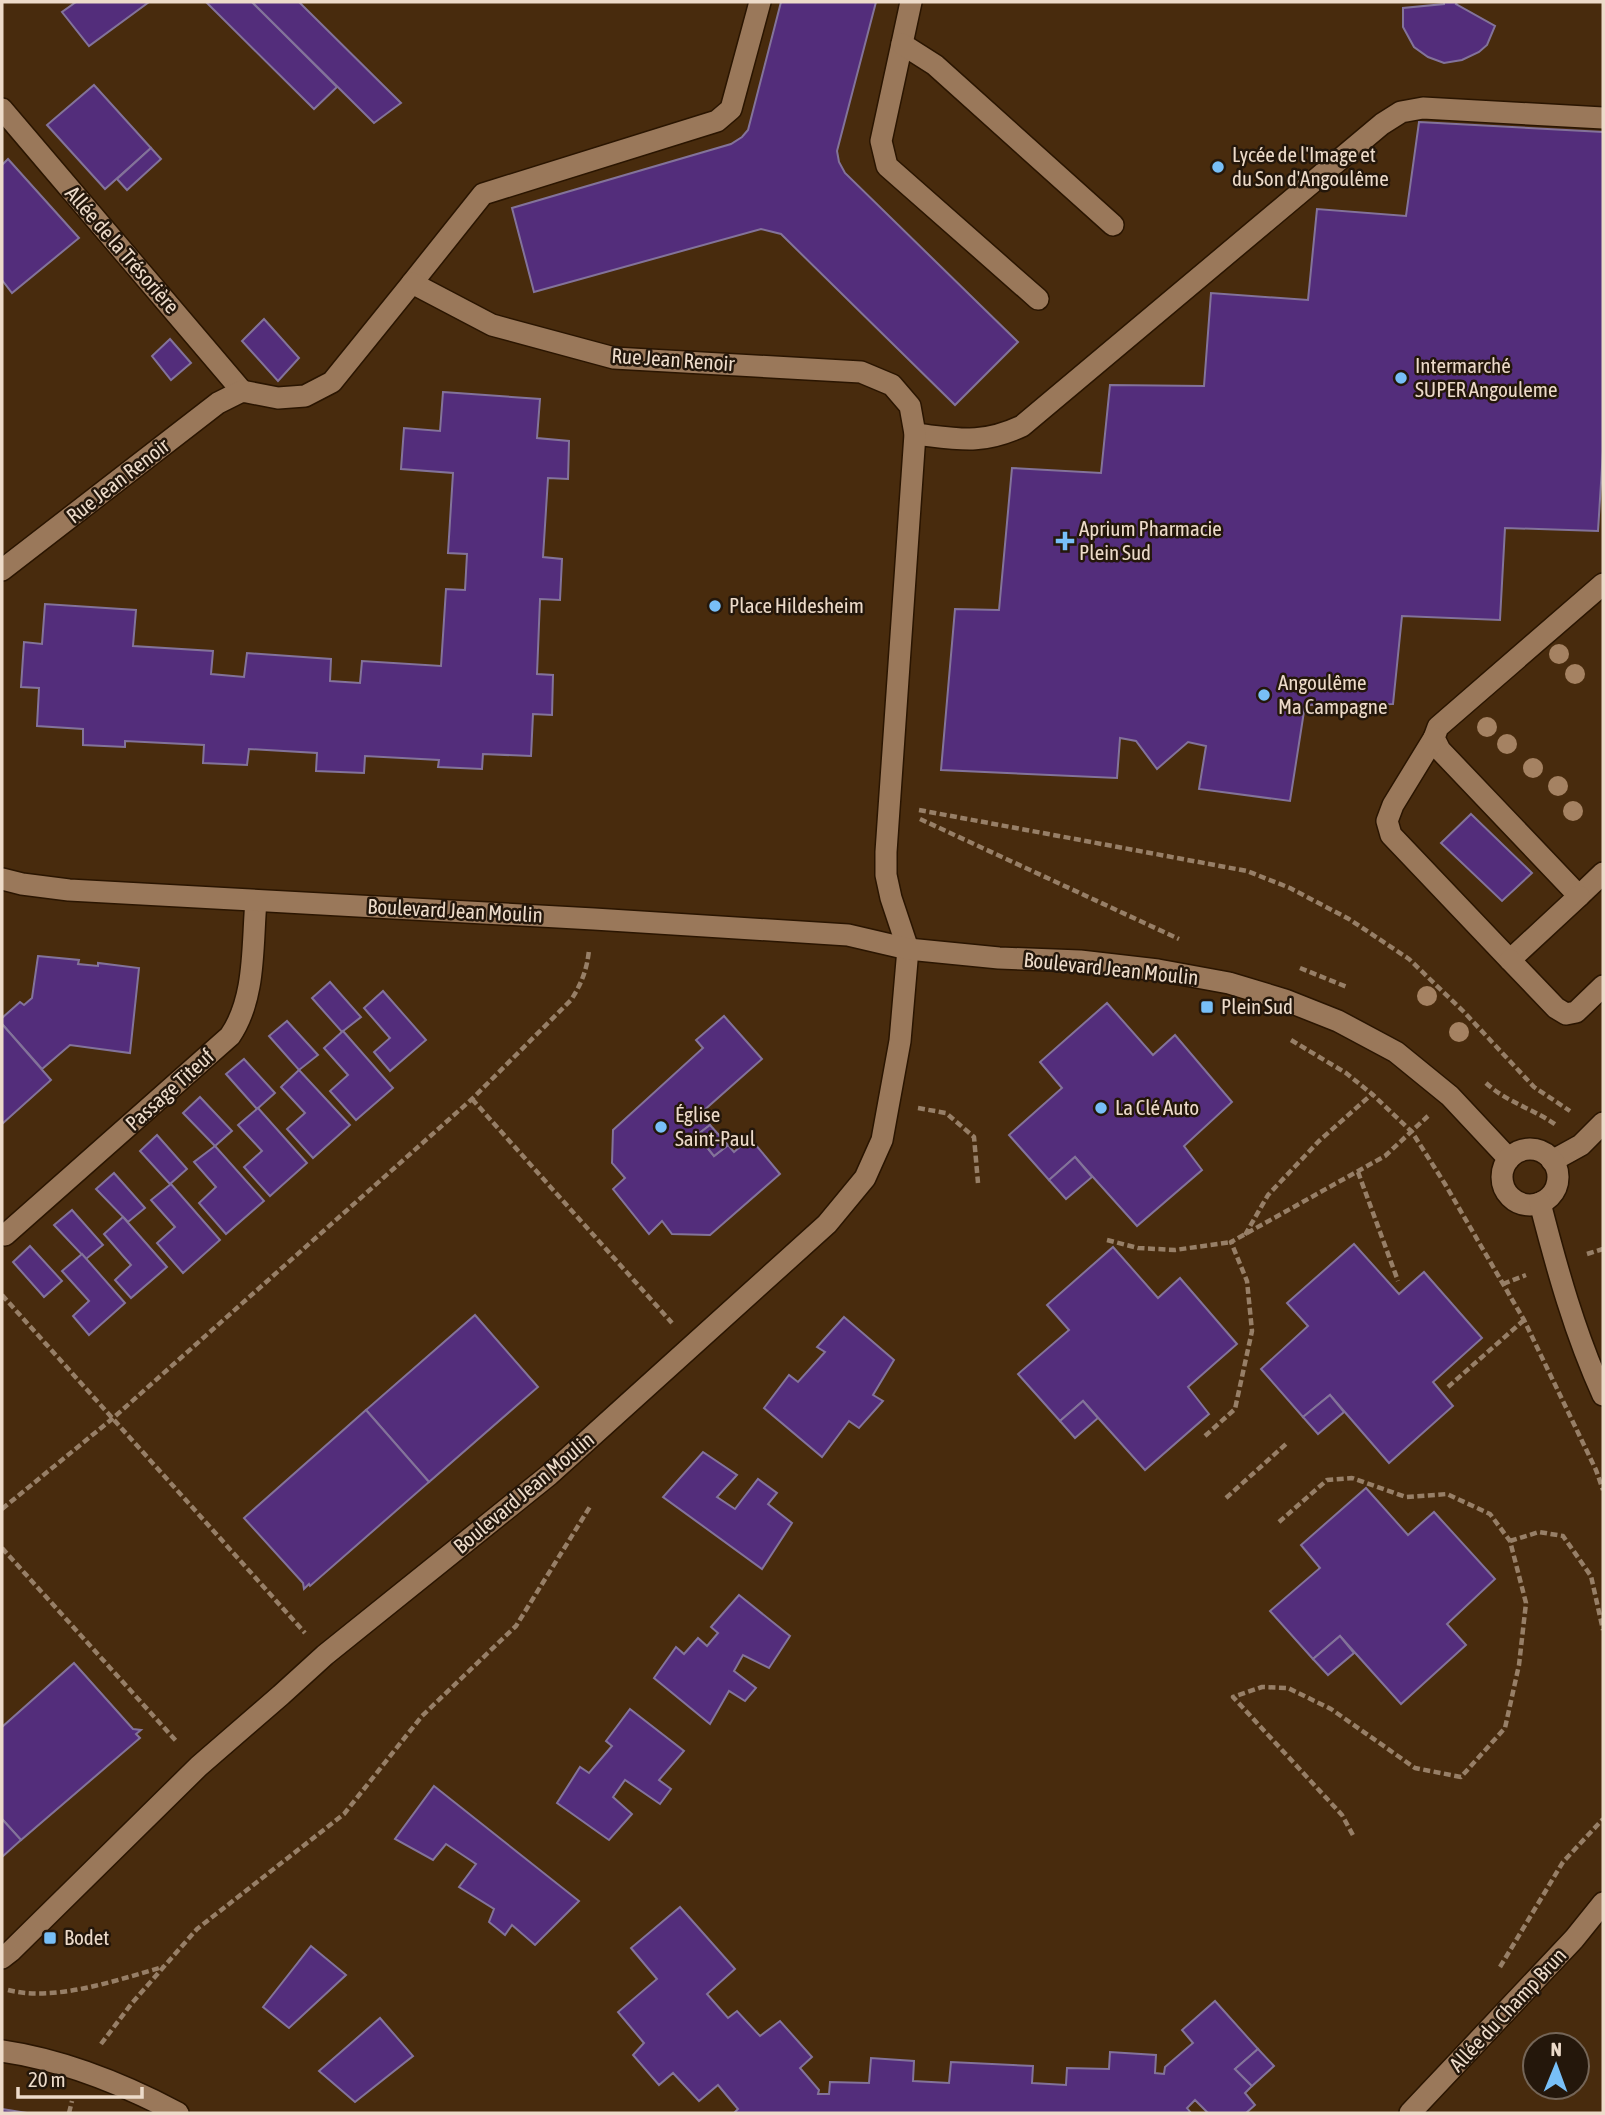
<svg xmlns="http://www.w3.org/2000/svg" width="1605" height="2115" viewBox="0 0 1605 2115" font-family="'Asap Condensed',sans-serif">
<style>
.building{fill:#532d7b;stroke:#83739a;stroke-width:2}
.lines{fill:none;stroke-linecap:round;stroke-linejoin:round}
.service-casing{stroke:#2a1501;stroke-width:24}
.minor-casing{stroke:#2a1501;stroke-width:24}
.path{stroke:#977f67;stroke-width:4.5;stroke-dasharray:7 3.5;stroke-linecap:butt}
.service{stroke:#9a785a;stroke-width:21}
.minor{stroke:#9a785a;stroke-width:21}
.tree{fill:#a58262}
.poi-dot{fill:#78bff7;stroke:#24170b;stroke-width:2.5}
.labels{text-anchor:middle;stroke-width:5;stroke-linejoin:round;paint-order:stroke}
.poi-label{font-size:21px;fill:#eddbca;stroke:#24170b;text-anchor:start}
.street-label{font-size:21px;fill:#eddbca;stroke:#24170b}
</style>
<rect width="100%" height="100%" fill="#482b0d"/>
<g class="building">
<polygon points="76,2 149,2 89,46 62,12"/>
<polygon points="206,2 252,2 337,87 314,109"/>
<polygon points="252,2 299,2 401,103 374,123"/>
<polygon points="781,2 876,2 837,151 839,162 845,173 1018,342 955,405 781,234 761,229 534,292 512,208 731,144 742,137 748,130"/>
<polygon points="1444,2 1457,2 1456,4 1495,26 1487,45 1479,52 1462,60 1444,63 1428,57 1414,47 1403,27 1403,8 1444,4"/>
<polygon points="94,85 151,148 105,189 47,125"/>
<polygon points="1419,122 1603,132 1603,451 1598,531 1505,528 1500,620 1402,616 1393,704 1305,705 1290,801 1199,789 1206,746 1188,742 1157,769 1136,741 1120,738 1117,778 941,770 955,609 999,610 1012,468 1101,473 1110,385 1204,386 1211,293 1308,300 1317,209 1406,216"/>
<polygon points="151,148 161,159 127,190 117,179"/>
<polygon points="8,159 79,238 12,293 2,280 2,165"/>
<polygon points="264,319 299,358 278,381 242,341"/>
<polygon points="170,339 191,363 171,380 152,356"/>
<polygon points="443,392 540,399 537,438 569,441 568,479 548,478 543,557 562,559 560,600 540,599 537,674 553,675 552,715 533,714 531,756 483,754 482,769 438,767 439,760 365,756 364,773 316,771 317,753 249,749 247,765 203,763 204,745 125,741 125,747 83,745 83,729 37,726 39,688 21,687 24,642 42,644 45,604 136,610 133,646 213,651 211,674 244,677 247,653 331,659 330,681 360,683 362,661 441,666 446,589 465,590 467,554 448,553 453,473 401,469 404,428 440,431"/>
<polygon points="1471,814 1532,873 1502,901 1441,843"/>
<polygon points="38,956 79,960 78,964 98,966 98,963 139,968 130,1053 70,1045 42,1069 2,1024 2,1018 20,1002 24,1005 32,998"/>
<polygon points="330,982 361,1017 342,1032 312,998"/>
<polygon points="383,991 426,1040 390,1071 374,1052 390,1038 364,1008"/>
<polygon points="1107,1003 1153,1055 1175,1035 1232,1102 1184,1146 1202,1170 1137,1226 1075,1157 1049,1180 1009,1135 1062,1088 1040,1062"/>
<polygon points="724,1016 762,1059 701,1113 710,1125 697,1135 714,1156 728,1145 734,1152 750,1138 780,1174 710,1235 672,1234 662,1221 649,1234 613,1189 625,1178 612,1163 613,1130 703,1048 696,1040"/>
<polygon points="287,1021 318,1055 299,1070 269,1036"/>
<polygon points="2,1024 51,1080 2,1124"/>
<polygon points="343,1031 393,1088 356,1120 330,1091 348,1075 324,1048"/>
<polygon points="244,1059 275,1093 257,1109 226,1074"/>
<polygon points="299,1070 350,1125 313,1158 287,1129 305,1113 281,1087"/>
<polygon points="200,1097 232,1131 215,1146 183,1113"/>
<polygon points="258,1108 307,1163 270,1196 244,1167 262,1151 238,1125"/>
<polygon points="710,1125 728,1145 714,1156 697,1135"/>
<polygon points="157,1135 187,1169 170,1184 140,1151"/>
<polygon points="215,1146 264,1201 226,1234 199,1203 216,1187 194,1162"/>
<polygon points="1075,1157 1092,1177 1066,1199 1049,1180"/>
<polygon points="114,1173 145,1208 128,1222 96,1189"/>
<polygon points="171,1184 220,1240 183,1273 157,1243 175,1227 151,1200"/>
<polygon points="72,1210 103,1245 86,1259 54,1225"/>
<polygon points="123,1217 167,1267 131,1298 115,1280 131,1265 104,1234"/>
<polygon points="1354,1244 1399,1294 1424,1272 1482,1338 1433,1382 1453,1406 1389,1463 1330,1395 1303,1417 1261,1369 1308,1326 1287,1303"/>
<polygon points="30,1246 62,1281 44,1297 13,1262"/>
<polygon points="1113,1247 1158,1298 1180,1278 1237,1344 1188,1387 1209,1414 1145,1470 1083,1401 1060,1421 1018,1374 1069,1330 1047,1305"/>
<polygon points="82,1254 125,1303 89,1335 73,1316 89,1301 62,1271"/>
<polygon points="475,1315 538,1387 429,1482 366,1410"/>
<polygon points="844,1317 894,1360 873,1395 883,1401 859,1428 849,1421 822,1457 764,1408 789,1375 798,1382 825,1352 817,1347"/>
<polygon points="1330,1395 1344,1412 1318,1434 1303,1417"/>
<polygon points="1083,1401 1098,1418 1075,1438 1060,1421"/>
<polygon points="366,1410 429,1482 310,1586 309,1584 304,1589 303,1583 244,1518"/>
<polygon points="703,1452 737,1475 717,1497 735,1509 758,1479 777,1493 768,1504 792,1523 762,1569 663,1497"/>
<polygon points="1366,1488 1408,1535 1434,1512 1495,1579 1447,1624 1466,1645 1401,1704 1340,1636 1313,1659 1270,1611 1320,1568 1301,1545"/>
<polygon points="739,1595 790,1636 769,1668 743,1655 734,1671 756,1688 745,1701 729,1691 710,1724 654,1678 676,1647 684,1654 698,1638 707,1646 718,1633 711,1627"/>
<polygon points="1340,1636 1354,1653 1328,1675 1313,1659"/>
<polygon points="74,1663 133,1729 141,1730 136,1734 140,1738 21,1840 2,1819 2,1727"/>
<polygon points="630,1709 684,1751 659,1780 671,1789 660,1804 625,1780 613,1797 632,1814 609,1840 557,1803 580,1767 589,1773 612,1746 606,1741"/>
<polygon points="434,1786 579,1901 535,1945 512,1925 505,1935 489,1922 494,1909 459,1887 476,1864 446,1844 433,1860 395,1839"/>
<polygon points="2,1819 21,1840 2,1857"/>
<polygon points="680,1907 735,1969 707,1994 728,2018 737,2011 760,2036 780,2021 812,2057 800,2068 819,2090 818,2094 829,2094 830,2082 869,2083 871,2058 914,2061 913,2081 949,2083 951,2062 1033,2066 1032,2083 1066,2085 1067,2068 1109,2069 1110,2052 1156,2055 1155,2073 1164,2074 1165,2067 1193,2043 1182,2030 1215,2001 1258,2049 1235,2069 1252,2086 1245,2093 1255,2105 1246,2113 1208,2113 1195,2100 1187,2108 1191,2113 734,2113 738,2109 718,2085 699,2101 673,2073 659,2085 633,2055 644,2043 618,2012 657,1979 631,1948"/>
<polygon points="311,1946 346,1975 289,2028 263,2007"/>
<polygon points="380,2018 413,2056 355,2102 319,2071"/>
<polygon points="1258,2049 1274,2066 1252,2086 1235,2069"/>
<polygon points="2,2109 27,2113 2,2113"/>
</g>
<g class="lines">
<defs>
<g id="service">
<polyline points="911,2 881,141 887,166 1038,299"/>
<polyline points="902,44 935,65 1113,225"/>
<polyline points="412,283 483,194 717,121 731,109 760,2"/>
<path d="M915,434C959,439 981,445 1022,426L1382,124L1401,112L1423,108L1603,118"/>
<polyline points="1603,584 1438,727 1434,738 1440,750 1579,896 1603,873"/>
<polyline points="1434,738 1393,805 1387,821 1391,835 1510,960 1579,896"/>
<polyline points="1510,960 1556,1008 1566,1014 1576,1012 1603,986"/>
<polyline points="1552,1161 1581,1145 1603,1123"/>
<path d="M5,1235L230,1036C256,998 252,946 256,901"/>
</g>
<g id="minor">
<polyline points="2,109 242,391"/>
<polyline points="2,570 218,403 242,391 278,398 305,396 332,382 412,283 492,325 614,358 861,372 892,385 910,406 915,434 886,852 886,875 891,898 908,949 900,1041 882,1140 865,1178 827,1224 549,1475 325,1655 281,1695 199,1766 11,1951 2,1958"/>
<polyline points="2,879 22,884 69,890 594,919 848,935 908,949 999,958 1080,961 1158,970 1229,983 1285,1000 1338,1021 1396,1052 1450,1096 1509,1159"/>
<circle cx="1530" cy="1177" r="28"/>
<path d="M1540,1203C1557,1269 1575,1334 1603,1395"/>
<path d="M2,2051C64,2060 123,2084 178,2113"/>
<polyline points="1410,2113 1574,1939 1603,1903"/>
</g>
</defs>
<use href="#service" class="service-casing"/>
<use href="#minor" class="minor-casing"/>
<g class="path">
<polyline points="919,810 1247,871 1290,888 1349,919 1409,959 1464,1012 1534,1087 1570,1111"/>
<polyline points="920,819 1179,939"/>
<polyline points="1300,968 1347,987"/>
<polyline points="1291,1040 1346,1073 1372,1094 1412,1132 1445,1184 1524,1320 1596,1470 1603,1490"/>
<path d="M1486,1083C1506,1102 1534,1109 1556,1125"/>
<polyline points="472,1099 672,1323"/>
<polyline points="918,1108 946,1113 974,1137 978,1183"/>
<polyline points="1358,1172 1398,1281"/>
<polyline points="1245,1235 1268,1195 1319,1141 1372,1094"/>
<polyline points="1107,1240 1138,1248 1175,1250 1231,1242"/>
<polyline points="1587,1254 1603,1249"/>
<polyline points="1503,1284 1526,1275"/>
<polyline points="2,1295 305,1633"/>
<polyline points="1448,1387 1524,1320"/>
<polyline points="1205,1436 1235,1409 1252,1331 1247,1281 1231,1242 1385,1156 1428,1116"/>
<polyline points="1226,1498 1286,1444"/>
<path d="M2,1509L112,1419L472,1099L571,1000C582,983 587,969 589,950"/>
<polyline points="1279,1522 1327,1480 1352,1478 1406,1497 1447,1494 1490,1514 1510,1541 1526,1603 1519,1665 1505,1728 1461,1777 1415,1768 1331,1709 1288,1688 1262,1687 1233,1697 1342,1815 1354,1837"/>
<polyline points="1510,1541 1539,1532 1563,1536 1591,1576 1603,1630"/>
<polyline points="2,1548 177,1742"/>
<polyline points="1500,1967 1563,1862 1603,1819"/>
<path d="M8,1990C55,2002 117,1980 163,1967"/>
<polyline points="101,2044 132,2003 197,1929 344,1814 422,1716 516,1626 591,1505"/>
<polyline points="69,2113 72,2101"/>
</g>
<use href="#service" class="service"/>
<use href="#minor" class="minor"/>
</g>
<g class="tree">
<circle cx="1559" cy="654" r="10"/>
<circle cx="1575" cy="674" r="10"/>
<circle cx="1487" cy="727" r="10"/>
<circle cx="1507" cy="744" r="10"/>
<circle cx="1533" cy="768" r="10"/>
<circle cx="1558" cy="786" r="10"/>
<circle cx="1573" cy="811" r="10"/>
<circle cx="1427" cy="996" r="10"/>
<circle cx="1459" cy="1032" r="10"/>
</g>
<g class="poi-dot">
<circle cx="1218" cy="167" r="7"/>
<circle cx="1401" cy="378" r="7"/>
<path d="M1061.5 530.5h7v7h7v7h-7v7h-7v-7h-7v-7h7z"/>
<circle cx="715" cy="606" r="7"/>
<circle cx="1264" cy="695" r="7"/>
<rect x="1200" y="1000" width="14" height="14" rx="3.5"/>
<circle cx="1101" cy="1108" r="7"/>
<circle cx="661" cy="1127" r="7"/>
<rect x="43" y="1931" width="14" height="14" rx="3.5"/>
</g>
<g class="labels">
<g class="poi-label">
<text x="1232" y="162">Lycée de l'Image et<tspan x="1232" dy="24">du Son d'Angoulême</tspan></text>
<text x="1415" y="373">Intermarché<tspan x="1415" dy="24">SUPER Angouleme</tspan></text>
<text x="1079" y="536">Aprium Pharmacie<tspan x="1079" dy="24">Plein Sud</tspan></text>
<text x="729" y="613">Place Hildesheim</text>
<text x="1278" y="690">Angoulême<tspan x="1278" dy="24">Ma Campagne</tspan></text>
<text x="1221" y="1014">Plein Sud</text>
<text x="1115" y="1115">La Clé Auto</text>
<text x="675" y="1122">Église<tspan x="675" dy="24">Saint-Paul</tspan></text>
<text x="64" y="1945">Bodet</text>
</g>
<g class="street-label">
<text transform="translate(122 250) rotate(49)" y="7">Allée de la Trésorière</text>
<text transform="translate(673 360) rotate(4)" y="7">Rue Jean Renoir</text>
<text transform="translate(118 481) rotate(-38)" y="7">Rue Jean Renoir</text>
<text transform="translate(455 911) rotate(3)" y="7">Boulevard Jean Moulin</text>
<text transform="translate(1111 969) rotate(6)" y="7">Boulevard Jean Moulin</text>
<text transform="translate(170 1090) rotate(-42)" y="7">Passage Titeuf</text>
<text transform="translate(524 1493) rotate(-40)" y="7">Boulevard Jean Moulin</text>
<text transform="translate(1508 2010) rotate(-47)" y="7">Allée du Champ Brun</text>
</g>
</g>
<rect width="1605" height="2115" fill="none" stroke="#eddbca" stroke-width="7"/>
<g transform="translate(1556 2066) rotate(1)"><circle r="33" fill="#24170b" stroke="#746557" stroke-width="2"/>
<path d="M0-5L12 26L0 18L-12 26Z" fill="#78bff7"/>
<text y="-10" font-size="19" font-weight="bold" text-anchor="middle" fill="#eddbca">N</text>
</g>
<path d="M18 2087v10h124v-10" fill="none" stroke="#eddbca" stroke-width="3.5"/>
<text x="28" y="2087" font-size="21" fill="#eddbca" stroke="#24170b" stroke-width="5" paint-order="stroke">20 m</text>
</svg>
